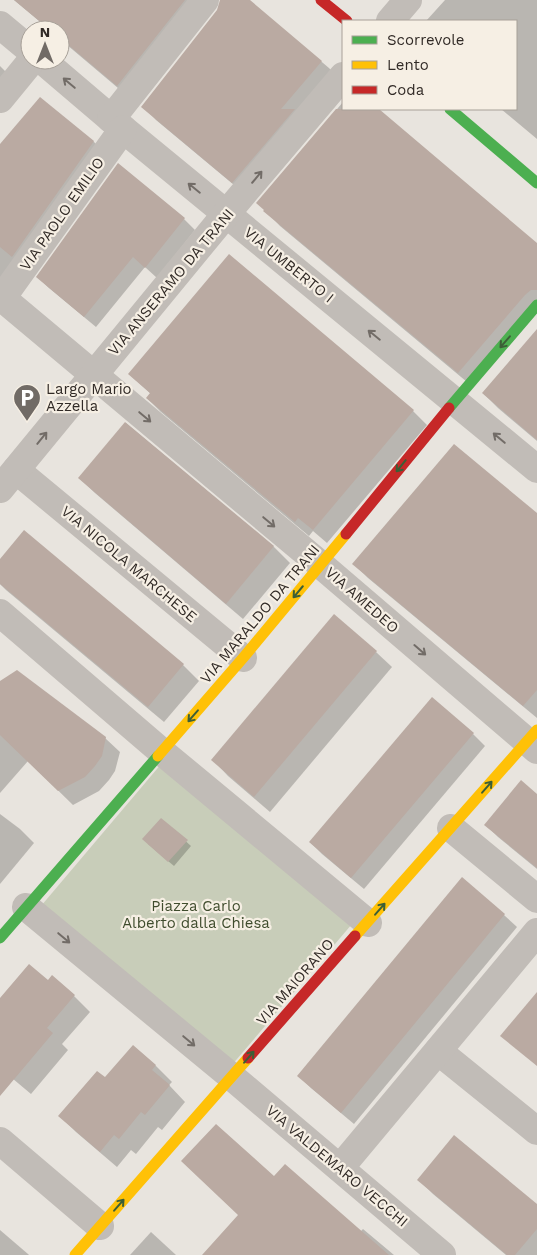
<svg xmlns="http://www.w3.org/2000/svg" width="537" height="1255" viewBox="0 0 537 1255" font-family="'Work Sans',sans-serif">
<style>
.green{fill:#c8cdb9}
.shadow{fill:#0003}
.building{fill:#baaaa2}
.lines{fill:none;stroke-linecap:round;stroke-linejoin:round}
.street{stroke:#c1bcb7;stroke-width:28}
.fast{stroke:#4caf50;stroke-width:11}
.slow{stroke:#ffc107;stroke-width:11}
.jam{stroke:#c62828;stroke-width:11}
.oneway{stroke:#726c67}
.oneway2{stroke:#3c5f37}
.labels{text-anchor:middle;stroke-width:4.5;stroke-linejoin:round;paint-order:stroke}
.street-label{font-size:15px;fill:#312a26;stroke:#f6efe4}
.poi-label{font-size:15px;fill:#312a26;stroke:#f6efe4;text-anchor:start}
.park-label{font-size:15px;fill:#3f4c2d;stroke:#f6efe4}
</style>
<rect width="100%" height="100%" fill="#e8e4de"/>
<polygon class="green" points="162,763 352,924 231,1066 41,906"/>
<g class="shadow">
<polygon points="14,0 211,0 131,99 60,39 60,30 50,30"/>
<polygon points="222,0 248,0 329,68 342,82 246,195 156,120 143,106 218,10"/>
<polygon points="445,0 537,0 537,139 501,109 516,109 516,21 426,21"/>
<polygon points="0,66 12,78 0,92"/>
<polygon points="40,98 94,142 108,156 0,311 0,146"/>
<polygon points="343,102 343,109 377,109 537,245 537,313 473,387 280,226 258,203"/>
<polygon points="184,219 195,230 157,278 145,267 96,327 49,288 38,277"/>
<polygon points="537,331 537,441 498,408 483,393"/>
<polygon points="129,374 413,411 427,425 327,543 313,531 309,536 161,412 147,398 151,394"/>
<polygon points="126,423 274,547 290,563 243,619 95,493 79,478"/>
<polygon points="537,515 537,718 368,578 354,564"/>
<polygon points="0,561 183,665 199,681 164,722 6,590 0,584"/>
<polygon points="376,652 392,667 270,812 228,776 213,760"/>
<polygon points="0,683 105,738 120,752 115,771 109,780 99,791 73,805 28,761 0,793"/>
<polygon points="473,734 485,746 364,889 322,854 310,842"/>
<polygon points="537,795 537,869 498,837 486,825"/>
<polygon points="0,814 20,829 34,843 0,884"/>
<polygon points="161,819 191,846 174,866 148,844"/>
<polygon points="462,879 504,915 517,927 354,1124 311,1088 299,1076"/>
<polygon points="48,982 74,996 90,1012 62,1044 68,1050 31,1094 0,1068 0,1007"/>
<polygon points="133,1046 156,1066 172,1082 169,1085 185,1102 162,1130 158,1127 136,1154 131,1150 117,1167 76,1132 60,1116 105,1079"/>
<polygon points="274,1178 360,1232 363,1229 394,1255 204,1255"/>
<polygon points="419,1180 537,1205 537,1255 506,1255 433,1194"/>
<polygon points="0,1230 28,1254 29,1255 0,1255"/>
<polygon points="151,1232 176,1255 130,1255"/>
</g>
<g class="building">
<polygon points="14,0 185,0 117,86 60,38 60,30 50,30"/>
<polygon points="220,0 250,0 322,61 281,109 295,109 232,183 141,107 217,10"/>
<polygon points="40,97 94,141 12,257 0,247 0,144"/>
<polygon points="336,109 379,109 537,243 537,290 531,290 525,295 458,373 263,211 264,210 256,203"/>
<polygon points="118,163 185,218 145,268 133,257 84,317 36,277"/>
<polygon points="229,254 414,410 313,530 298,518 295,522 146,398 150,393 128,374"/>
<polygon points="537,329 537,440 482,393"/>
<polygon points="125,422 274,546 226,604 78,478"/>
<polygon points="454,444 537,513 537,690 523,706 352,564"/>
<polygon points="24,530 184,664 148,707 0,584 0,559"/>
<polygon points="334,614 377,651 254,797 211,760"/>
<polygon points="17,670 106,737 102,756 95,766 85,777 58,791 0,735 0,681"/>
<polygon points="432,697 474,733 351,878 309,842"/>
<polygon points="521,780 537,794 537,868 484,825"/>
<polygon points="161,818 188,840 168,862 142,839"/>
<polygon points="462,877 505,914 341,1113 297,1076"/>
<polygon points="29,964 48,980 52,975 75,995 47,1028 53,1033 0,1096 0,998"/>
<polygon points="537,992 537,1066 500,1036"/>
<polygon points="133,1045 156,1065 152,1070 170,1085 145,1115 141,1112 119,1139 114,1135 100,1152 58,1116 97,1071 105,1077"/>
<polygon points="216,1124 274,1176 285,1164 389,1255 202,1255 238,1215 181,1161"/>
<polygon points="454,1135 537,1204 537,1229 515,1255 507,1255 417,1180"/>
</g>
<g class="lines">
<g class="street">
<polyline points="390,21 408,0"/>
<polyline points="0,25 30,50"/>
<polyline points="42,60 123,129 537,469"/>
<polyline points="0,99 32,60"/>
<polyline points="111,119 205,0"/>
<polyline points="123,129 2,298 321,565 537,750"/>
<polyline points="16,470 243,658"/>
<polyline points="0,489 226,214 343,76"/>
<polyline points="0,613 162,752 368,923"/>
<polyline points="451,828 537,899"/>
<polyline points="26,907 232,1077 442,1255"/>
<polyline points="438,1051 537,1131"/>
<polyline points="0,1141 100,1226"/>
<polyline points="340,1168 537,932"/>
</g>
<g class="fast">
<polyline points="450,109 537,183"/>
<polyline points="449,408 537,305"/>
<polyline points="0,938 158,756"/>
</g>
<g class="slow">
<polyline points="158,756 243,658 346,534"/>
<polyline points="355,936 537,730"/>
<polyline points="75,1255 248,1058"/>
</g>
<g class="jam">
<polyline points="321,0 347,21"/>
<polyline points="346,534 449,408"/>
<polyline points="248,1058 355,936"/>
</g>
</g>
<defs><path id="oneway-shaft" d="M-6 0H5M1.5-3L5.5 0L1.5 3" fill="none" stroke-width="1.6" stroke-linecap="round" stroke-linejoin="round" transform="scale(1.25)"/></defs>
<g class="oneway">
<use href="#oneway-shaft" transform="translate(69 83) rotate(-140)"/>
<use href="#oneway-shaft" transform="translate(257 177) rotate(-50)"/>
<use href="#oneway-shaft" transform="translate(194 188) rotate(-141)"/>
<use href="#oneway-shaft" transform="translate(374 335) rotate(-141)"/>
<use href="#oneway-shaft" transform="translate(145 417) rotate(40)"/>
<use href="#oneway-shaft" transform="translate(42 438) rotate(-51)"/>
<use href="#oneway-shaft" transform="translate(499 438) rotate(-140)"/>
<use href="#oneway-shaft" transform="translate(269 522) rotate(40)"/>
<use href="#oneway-shaft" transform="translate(420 650) rotate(41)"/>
<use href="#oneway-shaft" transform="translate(64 938) rotate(40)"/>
<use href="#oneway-shaft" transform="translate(189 1041) rotate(40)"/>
</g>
<g class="oneway2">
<use href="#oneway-shaft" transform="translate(505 342) rotate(131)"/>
<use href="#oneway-shaft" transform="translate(401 466) rotate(129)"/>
<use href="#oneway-shaft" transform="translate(298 592) rotate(130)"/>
<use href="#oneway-shaft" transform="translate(193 716) rotate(131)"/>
<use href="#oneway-shaft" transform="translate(487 787) rotate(-49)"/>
<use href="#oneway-shaft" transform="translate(380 909) rotate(-49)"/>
<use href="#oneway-shaft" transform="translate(249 1057) rotate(-49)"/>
<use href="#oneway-shaft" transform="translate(119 1205) rotate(-49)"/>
</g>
<defs>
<symbol id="parking-pin" viewBox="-11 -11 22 30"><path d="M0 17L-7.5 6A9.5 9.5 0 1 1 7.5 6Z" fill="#716b66" stroke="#f6efe4"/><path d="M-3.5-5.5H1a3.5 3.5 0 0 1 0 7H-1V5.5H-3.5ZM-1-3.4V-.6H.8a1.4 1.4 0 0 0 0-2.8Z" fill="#fff"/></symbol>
</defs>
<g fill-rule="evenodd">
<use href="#parking-pin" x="11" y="382" width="32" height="43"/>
</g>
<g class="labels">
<g class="street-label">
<text transform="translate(62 214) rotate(-55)" y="5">VIA PAOLO EMILIO</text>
<text transform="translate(289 265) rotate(39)" y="5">VIA UMBERTO I</text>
<text transform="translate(171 282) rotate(-50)" y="5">VIA ANSERAMO DA TRANI</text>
<text transform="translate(129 564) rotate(40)" y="5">VIA NICOLA MARCHESE</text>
<text transform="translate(362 600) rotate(41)" y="5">VIA AMEDEO</text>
<text transform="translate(260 614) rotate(-50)" y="5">VIA MARALDO DA TRANI</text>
<text transform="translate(295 982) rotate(-49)" y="5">VIA MAIORANO</text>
<text transform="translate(337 1166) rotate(40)" y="5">VIA VALDEMARO VECCHI</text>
</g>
<g class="poi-label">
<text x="46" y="394">Largo Mario<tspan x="46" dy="17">Azzella</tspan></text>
</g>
<g class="park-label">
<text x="196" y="911">Piazza Carlo<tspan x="196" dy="17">Alberto dalla Chiesa</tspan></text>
</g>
</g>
<rect x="342" y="20" width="175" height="90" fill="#f6efe4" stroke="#a7a098"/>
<rect x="352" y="36" width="25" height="8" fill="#4caf50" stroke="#a7a098"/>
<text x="387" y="45" font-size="15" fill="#312a26">Scorrevole</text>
<rect x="352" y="61" width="25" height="8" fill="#ffc107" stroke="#a7a098"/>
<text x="387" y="70" font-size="15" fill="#312a26">Lento</text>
<rect x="352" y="86" width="25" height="8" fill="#c62828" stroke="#a7a098"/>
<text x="387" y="95" font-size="15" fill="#312a26">Coda</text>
<g transform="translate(45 45)"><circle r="24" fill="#f6efe4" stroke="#a7a098"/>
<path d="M0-4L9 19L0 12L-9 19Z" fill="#716b66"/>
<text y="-8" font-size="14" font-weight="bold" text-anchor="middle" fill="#312a26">N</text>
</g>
</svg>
